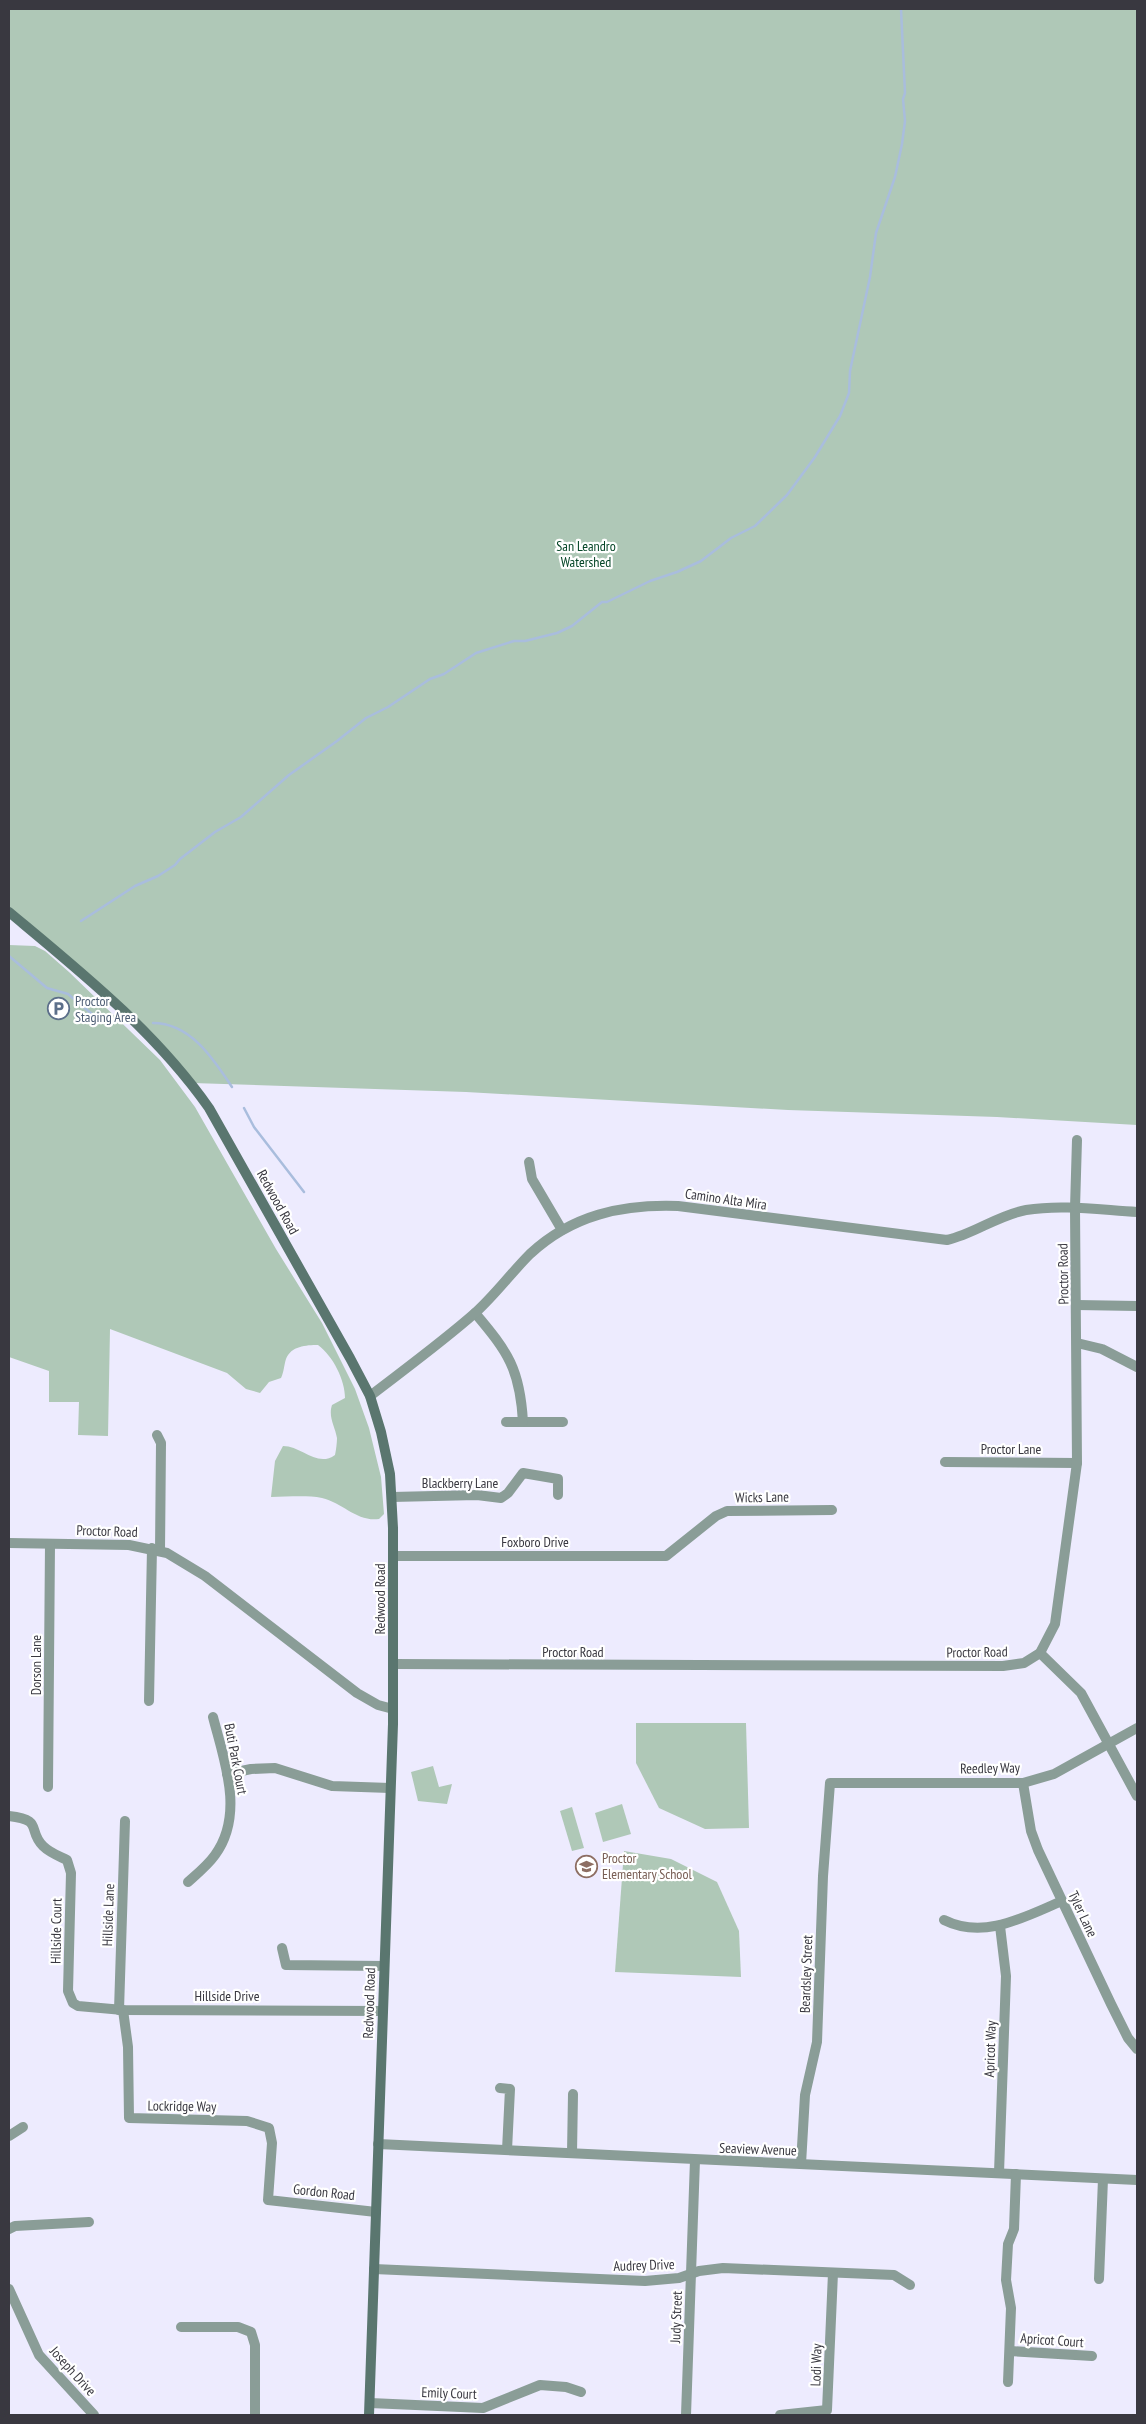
<svg xmlns="http://www.w3.org/2000/svg" width="1146" height="2424" viewBox="0 0 1146 2424" font-family="'PT Sans Narrow',sans-serif">
<style>
.green{fill:#afc8b7}
.lines{fill:none;stroke-linecap:round;stroke-linejoin:round}
.stream{stroke:#a9bddd;stroke-width:2.5}
.street{stroke:#8a9d97;stroke-width:10}
.secondary{stroke:#5a766f;stroke-width:10}
.labels{text-anchor:middle;stroke-width:4.5;stroke-linejoin:round;paint-order:stroke}
.park-label{font-size:14px;fill:#054627;stroke:#fff}
.service-label{font-size:14px;fill:#4e5e75;stroke:#fff;text-anchor:start}
.street-label{font-size:14px;fill:#393840;stroke:#fff}
.education-label{font-size:14px;fill:#785e54;stroke:#fff;text-anchor:start}
</style>
<rect width="100%" height="100%" fill="#edebfe"/>
<g class="green">
<polygon points="9,9 1137,9 1137,1125 997,1117 788,1110 466,1092 192,1083 142,1027 9,912"/>
<path d="M9,945L35,946L45,951L69,972L160,1060L195,1107L276,1249L322,1323L355,1389L369,1428L381,1477L384,1514L379,1519C357,1522 343,1503 322,1498C306,1495 287,1497 271,1497L275,1461L283,1446C302,1446 317,1468 335,1455C336,1450 337,1443 337,1438C335,1426 328,1417 332,1405L345,1398C345,1380 333,1356 318,1345C306,1345 291,1346 286,1359C284,1365 284,1372 281,1378L269,1382L260,1393L246,1389L227,1373L110,1329L108,1436L78,1435L79,1402H49V1371L9,1357Z"/>
<polygon points="636,1723 746,1723 749,1828 705,1829 659,1808 636,1763"/>
<polygon points="433,1766 439,1787 452,1784 447,1804 418,1801 411,1772"/>
<polygon points="622,1804 631,1834 603,1842 595,1813"/>
<polygon points="572,1807 584,1848 572,1851 560,1811"/>
<polygon points="624,1851 671,1859 717,1882 739,1931 741,1977 615,1972"/>
</g>
<g class="lines">
<g class="stream">
<polyline points="81,921 135,886 158,876 175,865 180,859 215,832 241,817 289,775 337,741 366,718 388,707 430,679 444,674 476,653 514,641 525,641 557,633 572,626 602,602 607,602 650,581 677,572 701,561 731,538 755,526 787,495 815,457 840,416 849,393 850,371 870,277 876,233 895,177 902,144 905,121 903,99 905,93 901,9"/>
<polyline points="9,956 47,988 68,994 92,1014 107,1022"/>
<path d="M153,1023C191,1023 214,1060 232,1087"/>
<polyline points="244,1108 254,1127 304,1192"/>
</g>
<g class="street">
<polyline points="529,1162 532,1179 562,1230"/>
<polyline points="1077,1305 1137,1306"/>
<path d="M475,1313C508,1352 520,1369 523,1422H563"/>
<polyline points="1077,1343 1102,1349 1137,1367"/>
<path d="M370,1396C405,1369 442,1342 475,1313C495,1295 511,1273 530,1254C572,1215 622,1204 678,1206L947,1240C974,1234 998,1215 1026,1210C1062,1204 1101,1210 1137,1212"/>
<polyline points="506,1422 523,1422"/>
<polyline points="157,1435 161,1443 160,1551"/>
<polyline points="945,1462 1077,1463"/>
<polyline points="392,1497 477,1495 501,1498 508,1493 523,1473 558,1479 558,1495"/>
<polyline points="9,1543 129,1545 167,1553 205,1576 357,1693 378,1705 393,1709"/>
<polyline points="394,1556 666,1556 716,1516 727,1511 832,1510"/>
<polyline points="1040,1653 1081,1693 1137,1796"/>
<polyline points="394,1664 1003,1666 1024,1663 1040,1653 1055,1624 1077,1463 1075,1208 1077,1140"/>
<polyline points="149,1701 152,1548"/>
<polyline points="227,1774 251,1769 275,1768 332,1786 390,1788"/>
<polyline points="1023,1783 1031,1831 1038,1850 1111,2004 1128,2038 1137,2049"/>
<polyline points="48,1787 50,1544"/>
<path d="M9,1816C44,1820 27,1830 43,1846C50,1853 59,1856 67,1860L71,1873L68,1991L73,2003L78,2006L123,2010L383,2011"/>
<path d="M188,1882C197,1874 208,1865 215,1855C245,1814 224,1760 213,1717"/>
<path d="M944,1920C984,1940 1024,1917 1062,1901"/>
<polyline points="282,1948 286,1965 384,1966"/>
<polyline points="119,2010 125,1821"/>
<polyline points="123,2010 128,2047 129,2118 247,2121 269,2128 272,2143 268,2200 376,2212"/>
<polyline points="500,2088 510,2089 507,2150"/>
<polyline points="9,2136 23,2127"/>
<polyline points="378,2144 1137,2180"/>
<polyline points="572,2153 573,2094"/>
<polyline points="801,2164 805,2095 817,2042 823,1876 830,1783 1023,1783 1054,1774 1137,1728"/>
<polyline points="999,2173 1006,1976 1000,1926"/>
<polyline points="9,2229 15,2226 89,2222"/>
<polyline points="374,2269 645,2281 679,2278 699,2271 723,2268 894,2275 910,2285"/>
<polyline points="1099,2279 1103,2179"/>
<polyline points="9,2289 39,2355 94,2415"/>
<polyline points="181,2327 238,2327 251,2332 255,2345 255,2415"/>
<polyline points="1010,2351 1092,2356"/>
<polyline points="1008,2382 1011,2308 1006,2280 1008,2244 1014,2229 1016,2174"/>
<polyline points="370,2403 483,2408 540,2385 566,2387 581,2392"/>
<polyline points="686,2415 695,2160"/>
<polyline points="780,2415 827,2410 833,2273"/>
</g>
<path class="secondary" d="M9,912C81,972 155,1031 209,1108L350,1358L370,1396L381,1432L390,1474L393,1528V1724L369,2415"/>
</g>
<defs>
<symbol id="parking-ring" viewBox="-11 -11 22 22"><circle r="9.5" fill="#fff" stroke="#5c6f8a" stroke-width="1.5"/><path d="M-3.5-5.5H1a3.5 3.5 0 0 1 0 7H-1V5.5H-3.5ZM-1-3.4V-.6H.8a1.4 1.4 0 0 0 0-2.8Z" fill="#5c6f8a"/></symbol>
<symbol id="school-ring" viewBox="-11 -11 22 22"><circle r="9.5" fill="#fff" stroke="#8d6e63" stroke-width="1.5"/><path d="M0-5L7-2L0 1L-7-2ZM-4 1L0 2.5L4 1V4Q0 6-4 4Z" fill="#8d6e63"/></symbol>
</defs>
<g fill-rule="evenodd">
<use href="#parking-ring" x="46" y="996" width="25" height="25"/>
<use href="#school-ring" x="574" y="1854" width="25" height="25"/>
</g>
<g class="labels">
<g class="park-label">
<text x="586" y="551">San Leandro<tspan x="586" dy="16">Watershed</tspan></text>
</g>
<g class="service-label">
<text x="75" y="1006">Proctor<tspan x="75" dy="16">Staging Area</tspan></text>
</g>
<g class="street-label">
<text transform="translate(726 1199) rotate(8)" y="5">Camino Alta Mira</text>
<text transform="translate(278 1202) rotate(61)" y="5">Redwood Road</text>
<text transform="translate(1063 1274) rotate(-91)" y="5">Proctor Road</text>
<text x="1011" y="1454">Proctor Lane</text>
<text x="460" y="1488">Blackberry Lane</text>
<text transform="translate(762 1497) rotate(-1)" y="5">Wicks Lane</text>
<text transform="translate(107 1531) rotate(2)" y="5">Proctor Road</text>
<text x="535" y="1547">Foxboro Drive</text>
<text transform="translate(380 1599) rotate(-90)" y="5">Redwood Road</text>
<text x="573" y="1657">Proctor Road</text>
<text transform="translate(977 1652) rotate(-1)" y="5">Proctor Road</text>
<text transform="translate(36 1665) rotate(-90)" y="5">Dorson Lane</text>
<text transform="translate(236 1759) rotate(79)" y="5">Buti Park Court</text>
<text transform="translate(990 1768) rotate(-1)" y="5">Reedley Way</text>
<text transform="translate(1083 1914) rotate(65)" y="5">Tyler Lane</text>
<text transform="translate(108 1915) rotate(-88)" y="5">Hillside Lane</text>
<text transform="translate(56 1931) rotate(-89)" y="5">Hillside Court</text>
<text transform="translate(806 1974) rotate(-88)" y="5">Beardsley Street</text>
<text x="227" y="2001">Hillside Drive</text>
<text transform="translate(369 2003) rotate(-88)" y="5">Redwood Road</text>
<text transform="translate(990 2049) rotate(-88)" y="5">Apricot Way</text>
<text transform="translate(182 2106) rotate(1)" y="5">Lockridge Way</text>
<text transform="translate(758 2149) rotate(2)" y="5">Seaview Avenue</text>
<text transform="translate(324 2192) rotate(6)" y="5">Gordon Road</text>
<text transform="translate(644 2265) rotate(-2)" y="5">Audrey Drive</text>
<text transform="translate(676 2317) rotate(-88)" y="5">Judy Street</text>
<text transform="translate(1052 2340) rotate(4)" y="5">Apricot Court</text>
<text transform="translate(816 2365) rotate(-88)" y="5">Lodi Way</text>
<text transform="translate(73 2371) rotate(48)" y="5">Joseph Drive</text>
<text transform="translate(449 2393) rotate(2)" y="5">Emily Court</text>
</g>
<g class="education-label">
<text x="602" y="1863">Proctor<tspan x="602" dy="16">Elementary School</tspan></text>
</g>
</g>
<rect width="1146" height="2424" fill="none" stroke="#393840" stroke-width="20"/>
</svg>
